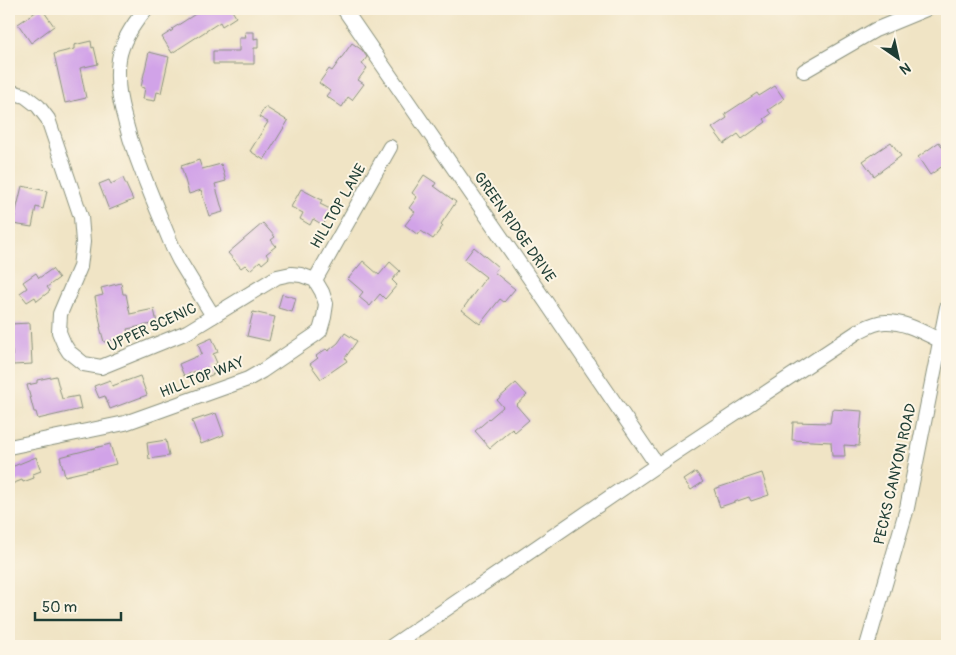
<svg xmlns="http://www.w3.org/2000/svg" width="956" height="655" viewBox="0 0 956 655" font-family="Pangolin,sans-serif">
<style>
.building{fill:#d1a3e8}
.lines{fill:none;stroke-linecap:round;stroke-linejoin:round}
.minor-casing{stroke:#88907c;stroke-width:16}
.minor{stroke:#fff;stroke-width:14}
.labels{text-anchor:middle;stroke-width:4;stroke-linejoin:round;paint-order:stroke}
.street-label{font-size:15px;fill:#1f3d34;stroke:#fcf5e5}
</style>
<rect width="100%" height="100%" fill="#fcf5e5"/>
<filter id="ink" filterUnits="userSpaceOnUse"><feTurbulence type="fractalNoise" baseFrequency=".02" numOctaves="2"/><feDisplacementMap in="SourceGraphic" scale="10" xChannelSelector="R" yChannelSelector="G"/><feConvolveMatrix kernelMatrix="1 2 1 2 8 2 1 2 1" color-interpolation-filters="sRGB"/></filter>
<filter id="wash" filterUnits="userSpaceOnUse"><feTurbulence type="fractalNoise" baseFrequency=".0096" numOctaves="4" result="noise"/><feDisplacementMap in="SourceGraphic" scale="20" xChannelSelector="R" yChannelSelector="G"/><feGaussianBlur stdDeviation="1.12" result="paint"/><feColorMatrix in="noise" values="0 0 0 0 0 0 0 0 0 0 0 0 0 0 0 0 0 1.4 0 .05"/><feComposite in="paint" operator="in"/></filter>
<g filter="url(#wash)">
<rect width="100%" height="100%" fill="#f0e4c5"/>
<g id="blocks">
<g class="building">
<polygon points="40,9 42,9 54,26 31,43 18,24"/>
<polygon points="203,9 231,9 236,17 222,26 220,22 172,53 162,37 173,30 172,29"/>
<polygon points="245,32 254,32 254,39 258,38 258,48 254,48 254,64 213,64 213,51 239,51 239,38 246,38"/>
<polygon points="91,41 92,48 94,47 98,64 80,68 86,98 65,103 54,54 74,49 74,45"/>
<polygon points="352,43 362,50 367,57 362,64 367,68 358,80 364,84 352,100 348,97 342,107 326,96 330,91 319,83 329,69 332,71"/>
<polygon points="149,52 169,57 161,93 157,92 155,101 143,99 145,88 141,87"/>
<polygon points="775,86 784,99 768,110 771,114 764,119 766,122 742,139 738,134 724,144 712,128 727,118 725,114 757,93 759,96"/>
<polygon points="265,107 288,121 264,160 250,151 268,122 259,117"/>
<polygon points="891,142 901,156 874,176 863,161"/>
<polygon points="939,142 947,154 947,163 930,175 918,157"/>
<polygon points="199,160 202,169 221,164 226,181 215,184 223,212 209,216 201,190 189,194 181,166"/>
<polygon points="424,175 436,183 434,186 456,202 441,224 443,226 433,239 421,231 418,235 405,225 415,212 409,208 417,197 412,193"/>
<polygon points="123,178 133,200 109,210 99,184 109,180 111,184"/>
<polygon points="22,186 47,191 43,209 36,207 32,227 13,224"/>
<polygon points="301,189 322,200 320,204 332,210 323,225 313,219 310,225 300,219 303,213 291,207"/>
<polygon points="263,223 275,237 271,240 276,246 266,254 269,258 262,264 260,261 250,270 245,265 241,268 228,253"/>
<polygon points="474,247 498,267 494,272 515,289 504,302 500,299 480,324 462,310 486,277 464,260"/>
<polygon points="363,261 379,275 390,262 400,271 392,280 397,285 385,299 380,294 370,306 359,297 363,292 348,279"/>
<polygon points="52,269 59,278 47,287 50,291 37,301 35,297 27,302 20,293 27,288 23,282 36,273 39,278"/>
<polygon points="121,283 123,294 126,294 130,314 154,309 157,323 127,329 129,337 104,342 100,327 101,327 95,297 103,295 101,288"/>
<polygon points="282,294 296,298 292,312 278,308"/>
<polygon points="253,312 275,317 269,341 247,336"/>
<polygon points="30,323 32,364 13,365 12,351 9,351 9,339 11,339 10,324"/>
<polygon points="345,333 357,341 345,358 347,361 321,379 310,364 318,358 316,356 326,349 328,351 338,343"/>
<polygon points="212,338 218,352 213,354 217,363 211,366 214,374 200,380 196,371 184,376 179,364 202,354 198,344"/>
<polygon points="56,376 62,399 78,396 81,409 38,419 36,412 34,412 27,385 37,383 37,380"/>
<polygon points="140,376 147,395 110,409 105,396 99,398 94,386 110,380 112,386"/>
<polygon points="516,383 527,395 516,405 529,420 515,432 512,429 490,448 475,431 503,407 497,400"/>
<polygon points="832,409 862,411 859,446 844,445 845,456 832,456 831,442 792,440 793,422 830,423"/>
<polygon points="216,413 224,435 201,444 192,421"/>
<polygon points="166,440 169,456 149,459 147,443"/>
<polygon points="110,444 116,464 65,476 60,457"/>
<polygon points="36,457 41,471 33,474 34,478 23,482 22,480 9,485 9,468"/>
<polygon points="696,472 703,482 691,490 684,480"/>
<polygon points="762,473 769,495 751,501 749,497 720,507 714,489"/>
</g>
</g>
</g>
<g filter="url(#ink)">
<use href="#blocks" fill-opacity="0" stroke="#88907c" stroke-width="1"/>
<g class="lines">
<defs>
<g id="minor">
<path d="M146,9C134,23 122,40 119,59C115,88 122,110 130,138C142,175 158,211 173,248L179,260L213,316"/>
<polyline points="344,9 546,302 657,465"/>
<polyline points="804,71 875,30 926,9"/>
<polyline points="9,91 25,96 38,106 48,119 81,217 83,242 80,267 60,314 59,332 64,344 69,352 84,364 101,367 187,332 277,277 291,274 301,275 315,280 322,292 326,304 324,317 320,331 315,335 262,371 248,379 125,423 9,447"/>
<polyline points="315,280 390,147"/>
<path d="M392,646L657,465L859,331C867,327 876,322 885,322C905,321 924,333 941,341"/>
<polyline points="867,646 907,508 947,307"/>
</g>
</defs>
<use href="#minor" class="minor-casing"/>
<use href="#minor" class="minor"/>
</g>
</g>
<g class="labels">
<g class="street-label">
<text transform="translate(338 206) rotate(-60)" y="5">HILLTOP LANE</text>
<text transform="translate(515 227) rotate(55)" y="5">GREEN RIDGE DRIVE</text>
<text transform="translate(152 327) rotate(-25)" y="5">UPPER SCENIC</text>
<text transform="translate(202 377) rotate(-21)" y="5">HILLTOP WAY</text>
<text transform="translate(895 474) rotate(-77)" y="5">PECKS CANYON ROAD</text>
</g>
</g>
<rect width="956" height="655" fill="none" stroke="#fcf5e5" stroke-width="30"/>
<g transform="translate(898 58) rotate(146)" stroke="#fcf5e5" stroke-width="4" paint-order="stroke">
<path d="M0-4L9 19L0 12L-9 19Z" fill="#1f3d34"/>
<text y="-8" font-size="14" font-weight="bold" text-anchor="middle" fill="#1f3d34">N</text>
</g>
<path d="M35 612v8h86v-8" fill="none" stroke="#1f3d34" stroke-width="2.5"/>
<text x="42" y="612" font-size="15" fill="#1f3d34" stroke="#fcf5e5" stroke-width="4" paint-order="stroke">50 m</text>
</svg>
